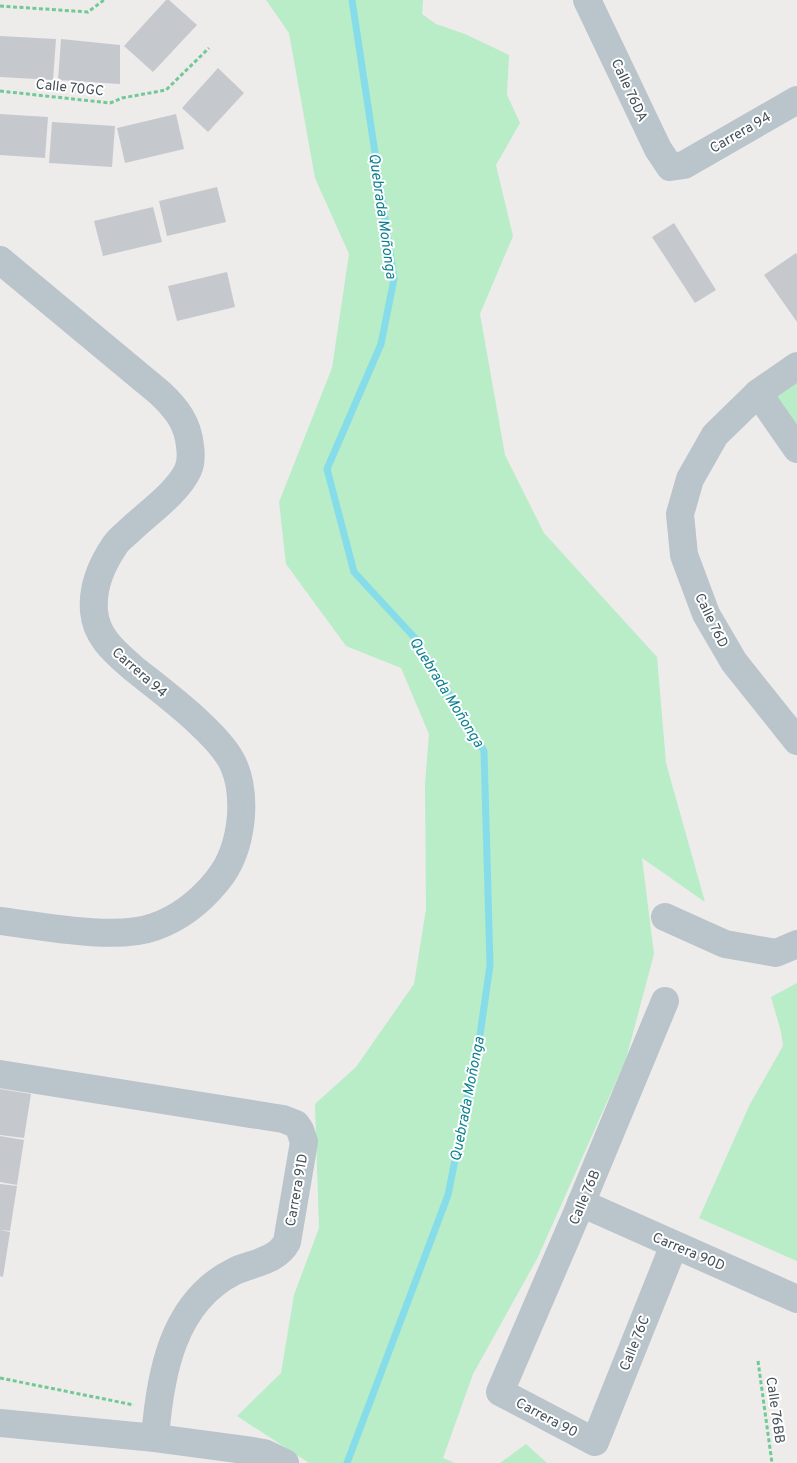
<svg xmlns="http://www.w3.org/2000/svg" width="797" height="1463" viewBox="0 0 797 1463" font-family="Overpass,sans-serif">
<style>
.green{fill:#b8edc8}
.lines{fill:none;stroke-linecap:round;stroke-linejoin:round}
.stream{stroke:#86dde9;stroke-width:7}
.building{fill:#c5c9ce}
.path{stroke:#71c996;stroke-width:3;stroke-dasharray:4 2.5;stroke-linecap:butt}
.minor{stroke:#b9c4cb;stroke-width:28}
.labels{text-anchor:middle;stroke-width:4;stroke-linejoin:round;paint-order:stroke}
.street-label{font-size:14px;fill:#445058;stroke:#fff}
.water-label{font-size:15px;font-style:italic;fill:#0e8292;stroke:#fff}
</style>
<rect width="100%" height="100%" fill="#eeebeb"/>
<g class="green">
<polygon points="266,0 423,0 422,14 436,24 465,34 509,55 507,95 520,123 496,165 513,236 480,314 505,455 544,533 657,657 666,763 705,902 642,858 654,954 626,1059 538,1257 473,1374 443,1458 455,1463 309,1463 237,1416 281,1373 294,1295 319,1228 315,1104 356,1067 414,984 426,909 425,784 429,734 401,668 346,646 286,564 279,502 332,368 349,254 315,178 289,33"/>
<polygon points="797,382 797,425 777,397"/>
<polygon points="797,983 797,1261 699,1218 750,1104 783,1046 781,1032 771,997"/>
<polygon points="526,1444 547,1463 500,1463"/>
</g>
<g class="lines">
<polyline class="stream" points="347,1463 448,1195 480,1035 490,965 484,751 414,637 354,572 327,469 381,344 394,279 352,0"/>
</g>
<g class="building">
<polygon points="166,0 169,0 197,25 153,72 124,46"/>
<polygon points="0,36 56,39 53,80 0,77"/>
<polygon points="61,39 120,45 120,84 58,80"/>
<polygon points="218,68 244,93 208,132 182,108"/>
<polygon points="0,114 48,117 45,158 0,155"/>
<polygon points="176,114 184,149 125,163 117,128"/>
<polygon points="52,122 115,126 112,167 49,163"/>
<polygon points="217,187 226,222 167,236 159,201"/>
<polygon points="153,207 162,242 103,256 94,221"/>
<polygon points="674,223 716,290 695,303 652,237"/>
<polygon points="796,253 797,255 797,322 764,275"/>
<polygon points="227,272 235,307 177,321 168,286"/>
<polygon points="0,1089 31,1094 24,1138 0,1135"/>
<polygon points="0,1136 24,1140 17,1185 0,1182"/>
<polygon points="0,1184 17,1186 10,1231 0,1230"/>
<polygon points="0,1230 10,1232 3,1277 0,1276"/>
</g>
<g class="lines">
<g class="path">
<polyline points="0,6 88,12 104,0"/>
<polyline points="0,91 110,103 122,98 166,90 209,48"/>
<polyline points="758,1361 772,1463"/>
<polyline points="0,1378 134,1405"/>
</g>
<g class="minor">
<polyline points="587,0 658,149 670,167 684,165 797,100"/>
<path d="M0,260L160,393C176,408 188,423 190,446C191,453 191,463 188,470C178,492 148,513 130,530C125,535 119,539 115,545C102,564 92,588 94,611C96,637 115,652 133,668C160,690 222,735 234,766C241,782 242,799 241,816C239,840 233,862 217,881C200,902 180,918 154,927C116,941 40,926 0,921"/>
<polyline points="797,366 758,393 715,435 690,479 680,514 684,555 706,614 734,662 797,741"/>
<polyline points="758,393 797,449"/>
<polyline points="665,917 725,944 776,953 797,944"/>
<polyline points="665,1001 577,1213 500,1392 595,1442 674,1245"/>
<path d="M0,1074L283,1119L296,1124L300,1130L304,1142L287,1242C277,1261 253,1263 235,1271C172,1302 160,1375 155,1438"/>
<polyline points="581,1203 797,1299"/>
<polyline points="0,1423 155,1438 252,1451 264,1453 285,1463"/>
</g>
</g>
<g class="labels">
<g class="street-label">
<text transform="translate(70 87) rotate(6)" y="5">Calle 70GC</text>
<text transform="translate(630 90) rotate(65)" y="5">Calle 76DA</text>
<text transform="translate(740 132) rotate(-30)" y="5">Carrera 94</text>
<text transform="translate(712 620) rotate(64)" y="5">Calle 76D</text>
<text transform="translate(140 672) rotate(41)" y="5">Carrera 94</text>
<text transform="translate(296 1190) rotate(-80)" y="5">Carrera 91D</text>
<text transform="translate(584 1197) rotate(-67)" y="5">Calle 76B</text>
<text transform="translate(689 1251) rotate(23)" y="5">Carrera 90D</text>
<text transform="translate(634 1343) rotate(-68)" y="5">Calle 76C</text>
<text transform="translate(776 1410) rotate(82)" y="5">Calle 76BB</text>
<text transform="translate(547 1417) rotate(28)" y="5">Carrera 90</text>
</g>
<g class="water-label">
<text transform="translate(383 216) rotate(82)" y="5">Quebrada Moñonga</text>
<text transform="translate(447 692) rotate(58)" y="5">Quebrada Moñonga</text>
<text transform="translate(467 1099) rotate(-79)" y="5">Quebrada Moñonga</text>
</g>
</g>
</svg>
